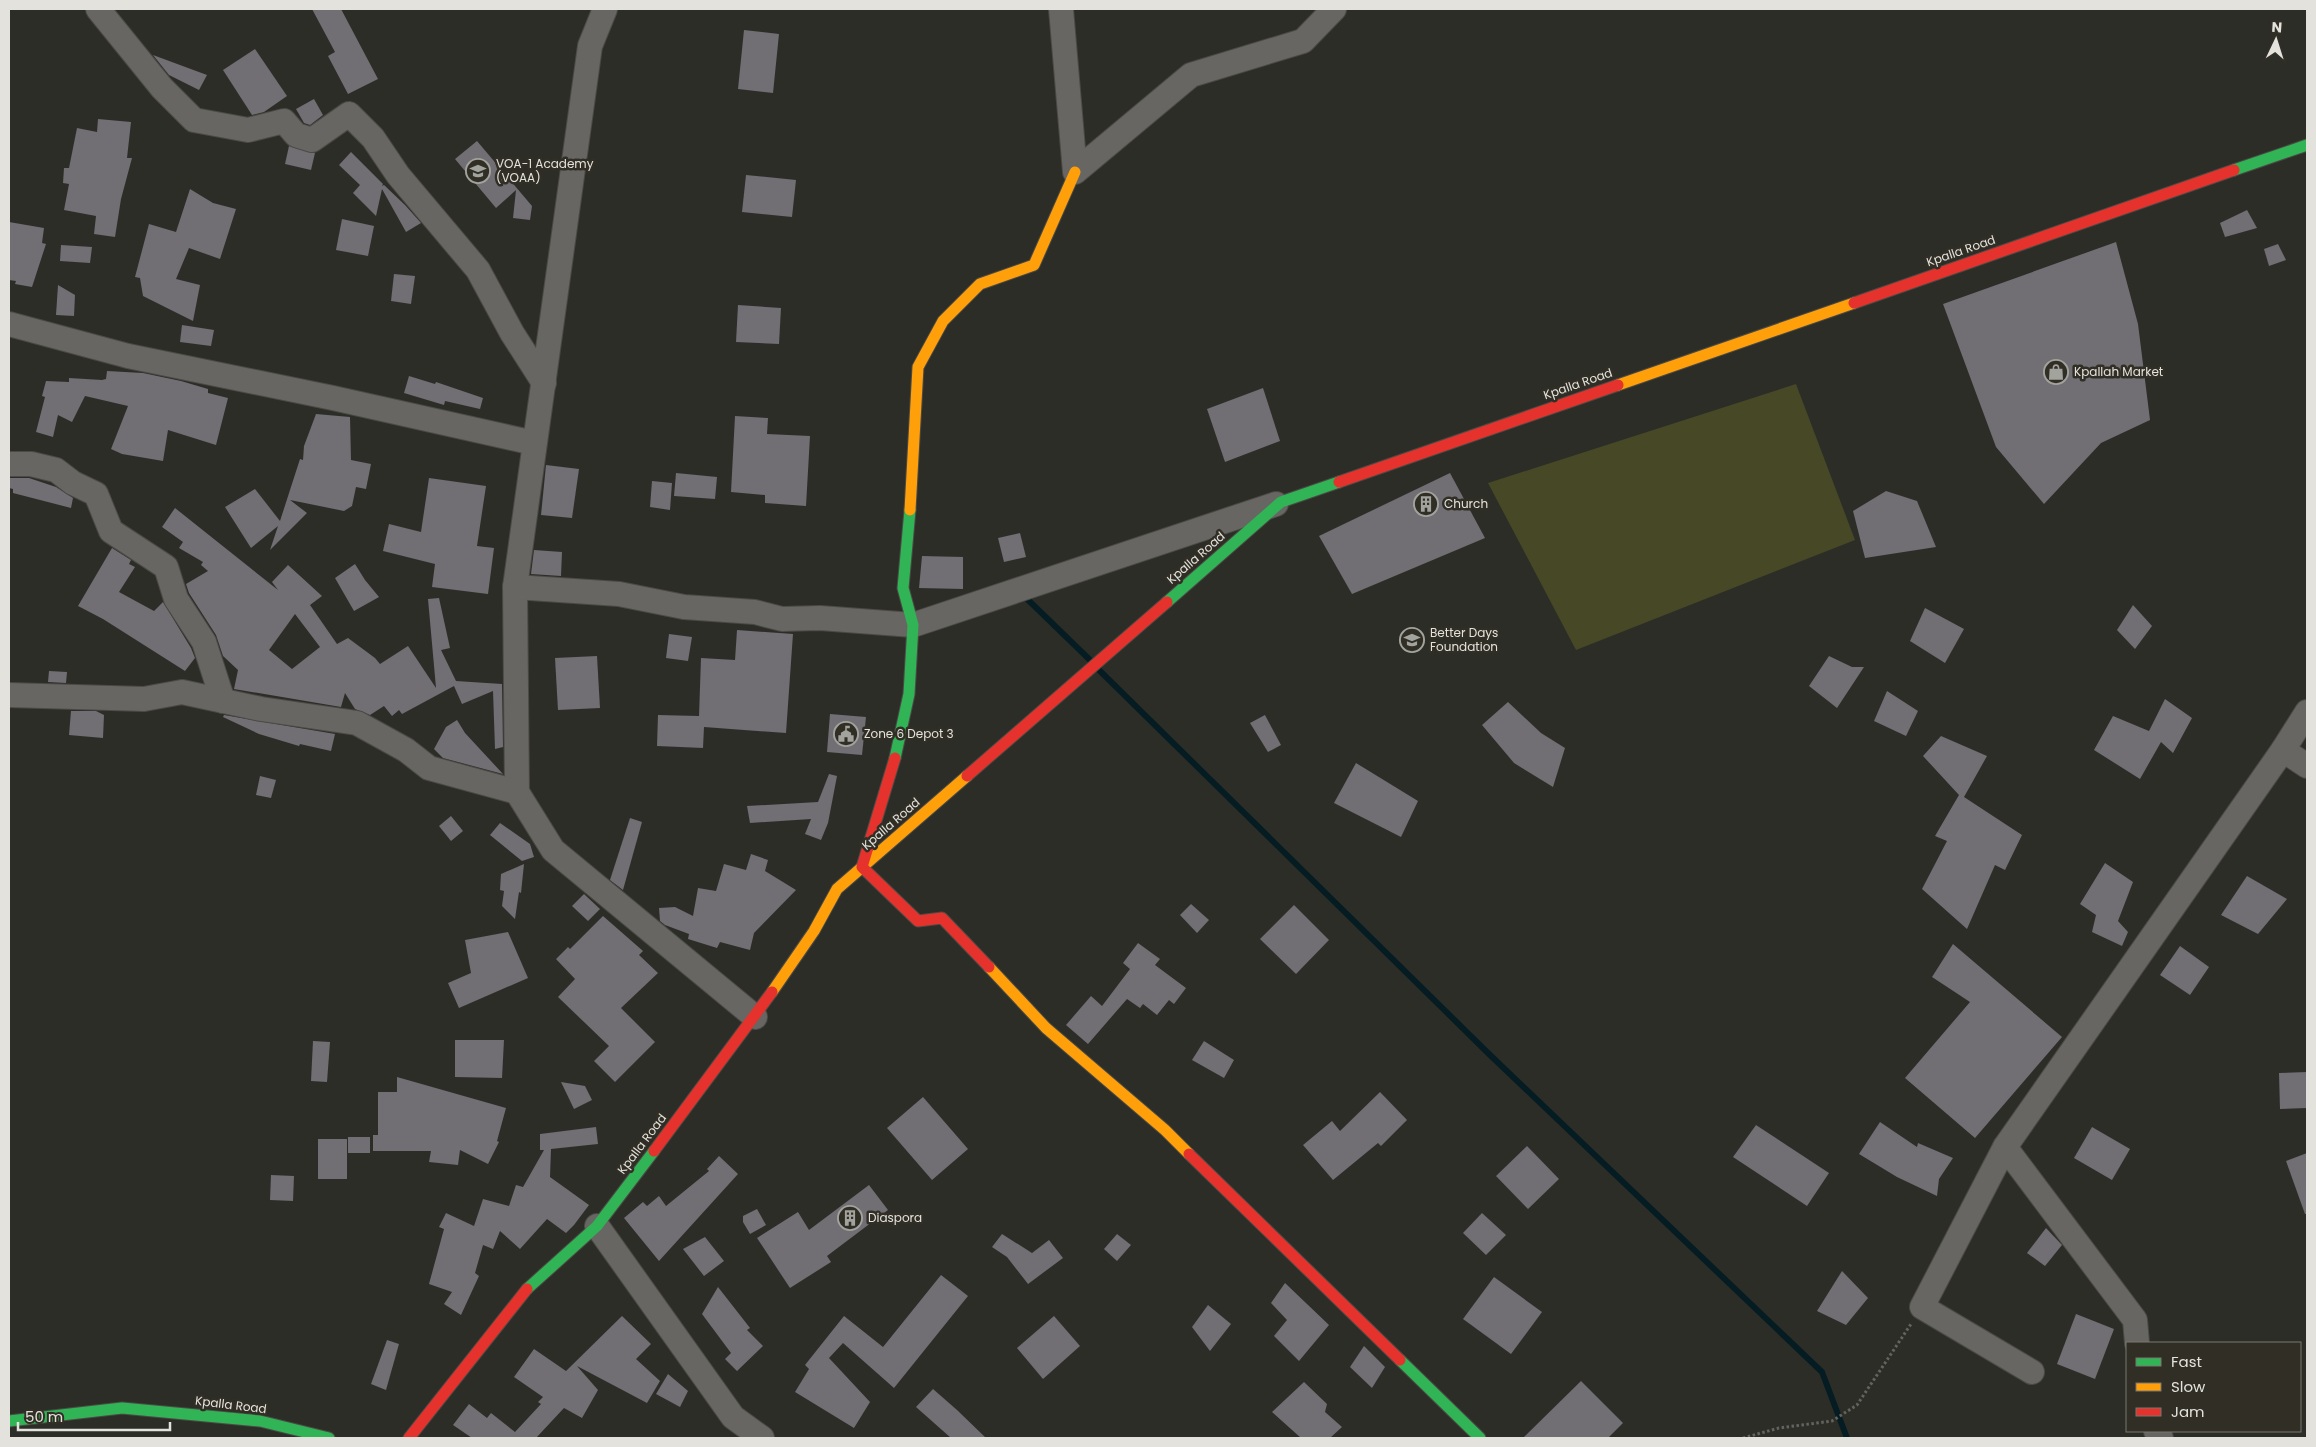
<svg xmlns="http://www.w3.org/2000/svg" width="2316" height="1447" viewBox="0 0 2316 1447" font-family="Poppins,sans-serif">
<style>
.green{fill:#464826}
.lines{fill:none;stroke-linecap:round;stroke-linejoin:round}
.stream{stroke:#051d22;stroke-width:6}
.building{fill:#716e74;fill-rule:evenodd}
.street-casing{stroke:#4b4a45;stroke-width:26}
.fast-casing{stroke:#4b4a45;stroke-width:13}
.slow-casing{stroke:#4b4a45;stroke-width:13}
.jam-casing{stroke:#4b4a45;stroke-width:13}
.path{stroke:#646360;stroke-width:3;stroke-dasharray:2.5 2.5;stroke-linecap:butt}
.street{stroke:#676663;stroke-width:24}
.fast{stroke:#30b455;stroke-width:11}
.slow{stroke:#ff9f0a;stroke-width:11}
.jam{stroke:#e5322d;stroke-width:11}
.labels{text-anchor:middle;stroke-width:5;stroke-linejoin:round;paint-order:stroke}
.poi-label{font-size:12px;fill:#e3e2dc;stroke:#302e25;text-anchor:start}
.street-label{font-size:12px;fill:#e3e2dc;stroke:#302e25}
</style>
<rect width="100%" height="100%" fill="#2d2d28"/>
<polygon class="green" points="1796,384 1855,540 1576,650 1488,483"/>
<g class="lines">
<g class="stream">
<polyline points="1022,594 1090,660"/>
<polyline points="1098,669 1489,1054 1822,1372 1847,1438"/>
</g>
</g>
<g class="building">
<polygon points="312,9 341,9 378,79 348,94 328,56 335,52"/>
<polygon points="744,30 779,34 773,93 738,89"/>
<polygon points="255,49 287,96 264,112 252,115 223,70"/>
<polygon points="153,55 207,75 199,90 169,75"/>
<polygon points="314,99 323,115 310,125 304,123 296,109"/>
<polygon points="98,119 131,122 127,158 132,158 121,199 115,237 94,234 96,216 64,210 69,184 63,183 64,168 69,168 77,128 97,132"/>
<polygon points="477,141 532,206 530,220 513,218 516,190 496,208 455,159"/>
<polygon points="289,146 315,153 311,170 285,164"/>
<polygon points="351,152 383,184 382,186 384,185 405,205 421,223 406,232 382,189 376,216 353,193 360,185 339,165"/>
<polygon points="746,175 796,180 792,217 742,212"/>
<polygon points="190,189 213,203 236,209 220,259 189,248 176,279 200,285 193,321 143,296 140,278 135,277 149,224 176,232"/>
<polygon points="2247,210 2257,228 2225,237 2220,223"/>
<polygon points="342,219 374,226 368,256 336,250"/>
<polygon points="9,222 44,228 42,243 46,244 32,287 15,284 16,281 9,280"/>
<polygon points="2116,242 2138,324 2150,420 2101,443 2044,504 1996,447 1943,304"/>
<polygon points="2278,244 2286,260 2269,266 2264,249"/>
<polygon points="61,245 92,247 90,263 60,261"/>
<polygon points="394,274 415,276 411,304 391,301"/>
<polygon points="58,285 75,295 74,316 56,315"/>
<polygon points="738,305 781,308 779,344 736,342"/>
<polygon points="182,325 214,330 211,346 180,342"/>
<polygon points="107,371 143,373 181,381 208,389 208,393 228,398 216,445 168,430 163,461 122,454 111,449 128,406 85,396 72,422 58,415 53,437 36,432 45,397 42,396 46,381 69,382 69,378 102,380 106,379"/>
<polygon points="409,376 435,384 436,382 483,398 480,409 445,401 444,405 404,393"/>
<polygon points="1263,388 1280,441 1225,462 1207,409"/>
<polygon points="316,414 350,417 351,460 371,464 366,489 356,487 352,506 344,511 290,500 307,513 270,550 278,526 251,548 225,507 255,489 280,521 300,459 303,460 304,446"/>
<polygon points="735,416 768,418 767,434 810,436 806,506 765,503 765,495 731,492"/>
<polygon points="546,465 579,469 572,518 541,515"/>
<polygon points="676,473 717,477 715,499 674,496"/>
<polygon points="1450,473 1485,538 1352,594 1319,536"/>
<polygon points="9,478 29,478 56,487 73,498 71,508 13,493 13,489 9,488"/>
<polygon points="429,478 486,486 477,546 494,548 488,594 432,587 435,564 383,551 389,524 421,532"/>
<polygon points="652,481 672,483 670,510 650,507"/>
<polygon points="1886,491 1917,501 1936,547 1865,558 1853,511"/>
<path d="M175,508L278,590L272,582L288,565L322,596L310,605L337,644L348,638L375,658L380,664L408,646L436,688L428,599L439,598L450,648L441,650L456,681L502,684L503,747L495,749L493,691L462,704L454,686L402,714L399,710L392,716L384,706L370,715L355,709L345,693L341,707L234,689L238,670L223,656L216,635L189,593L186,584L208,571L201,565L203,562L179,548L183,542L162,527ZM295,614L320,647L292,669L269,650Z"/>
<polygon points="1020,533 1026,557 1004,562 998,538"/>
<polygon points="112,548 131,560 129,564 135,567 119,592 154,611 163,602 191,648 195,658 185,671 103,619 78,606"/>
<polygon points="534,550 562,552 561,576 531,574"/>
<polygon points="922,556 963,557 963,589 919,588"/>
<polygon points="355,564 365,580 379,597 354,611 335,578"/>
<polygon points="2133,605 2152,626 2135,649 2117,630"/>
<polygon points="1925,608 1964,629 1945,663 1910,641"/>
<polygon points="737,630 793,634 786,733 704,727 703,748 657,746 658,715 699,716 701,658 735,660"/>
<polygon points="669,634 692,637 688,661 666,658"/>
<polygon points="597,656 600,708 558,710 555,658"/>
<polygon points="1829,656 1852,667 1864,667 1837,708 1809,686"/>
<polygon points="49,671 67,672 66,683 48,682"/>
<polygon points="1887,691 1918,711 1906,736 1874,721"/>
<polygon points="2165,699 2192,718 2173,753 2161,742 2140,779 2094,750 2113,716 2149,731"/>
<polygon points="1508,702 1541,733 1565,748 1553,787 1514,763 1482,725"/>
<polygon points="71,711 96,711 104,715 103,738 69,735"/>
<polygon points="830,714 866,717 862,755 827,752"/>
<polygon points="224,715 335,734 331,751 300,744 299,746 259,734 223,717"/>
<polygon points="1265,715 1281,745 1268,752 1250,723"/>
<polygon points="457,720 465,733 503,774 443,758 434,749 446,727"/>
<polygon points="1941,736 1987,756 1964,797 2022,835 2005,870 1995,865 1967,929 1922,889 1947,841 1935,836 1959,795 1923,756"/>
<polygon points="1356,763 1418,801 1401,837 1334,803"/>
<polygon points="829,774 837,776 828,823 821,840 805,834 811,819 750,823 747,806 818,802"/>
<polygon points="260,776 276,780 271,798 256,795"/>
<polygon points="451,816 463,831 451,841 439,826"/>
<polygon points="630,818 642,822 623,890 610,880"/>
<polygon points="500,823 530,844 534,857 522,861 490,835"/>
<polygon points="751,854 768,860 765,871 796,890 754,933 750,950 720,942 717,948 688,939 689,934 665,925 660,921 659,908 675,907 693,916 698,888 716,891 724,864 746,870"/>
<polygon points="2105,863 2133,882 2118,921 2128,932 2122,946 2092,932 2096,915 2080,904"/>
<polygon points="524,864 521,893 519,892 515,919 502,906 504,891 500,890 501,874"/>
<polygon points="2247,876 2287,899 2258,934 2221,915"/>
<polygon points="584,894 600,909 588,921 572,906"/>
<polygon points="1191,904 1209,920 1197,933 1180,915"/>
<polygon points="1294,905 1329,940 1296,974 1260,939"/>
<polygon points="603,916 643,951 639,955 658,973 621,1008 655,1042 615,1082 594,1061 609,1046 558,997 575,979 556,959 568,947 570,949"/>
<polygon points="508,932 528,978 459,1008 448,983 471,973 465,940"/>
<polygon points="1138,943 1160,959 1155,965 1186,988 1174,1004 1169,1000 1157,1015 1143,1004 1140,1008 1127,999 1088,1044 1066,1025 1091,996 1102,1006 1130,969 1123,963"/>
<polygon points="1953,944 2062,1037 1975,1138 1905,1078 1970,1002 1932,977"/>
<polygon points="2180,946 2209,967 2190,995 2160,975"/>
<polygon points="455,1040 504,1040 502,1078 455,1077"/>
<polygon points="313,1041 330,1042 327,1082 311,1081"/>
<polygon points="1204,1041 1234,1060 1224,1078 1192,1060"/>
<polygon points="2307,1072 2307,1108 2280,1109 2279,1073"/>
<polygon points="397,1077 506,1108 497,1141 499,1142 488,1164 460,1150 458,1165 429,1162 431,1151 373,1151 373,1135 378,1135 378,1092 397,1092"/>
<polygon points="561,1082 585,1086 592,1100 574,1109"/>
<polygon points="1380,1092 1407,1120 1381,1146 1378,1143 1333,1180 1303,1145 1332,1121 1340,1131"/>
<polygon points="923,1097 968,1149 932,1180 887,1128"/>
<polygon points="1880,1122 1917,1147 1918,1143 1953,1158 1939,1179 1937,1196 1897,1177 1859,1154"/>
<polygon points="1756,1125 1829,1173 1807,1206 1733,1157"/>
<polygon points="596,1127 598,1144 551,1149 550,1177 589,1205 574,1225 566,1233 547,1219 520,1249 500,1231 493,1249 483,1245 475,1273 479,1276 461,1315 444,1304 452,1292 429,1284 444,1229 439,1227 446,1213 474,1226 483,1199 509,1206 516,1185 523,1187 544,1150 540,1150 540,1134"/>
<polygon points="2092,1127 2130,1149 2112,1180 2074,1158"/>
<rect x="348" y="1137" width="22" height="16"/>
<rect x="318" y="1139" width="29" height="40"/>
<polygon points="1527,1146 1559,1179 1528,1209 1496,1176"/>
<polygon points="2307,1153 2307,1214 2305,1214 2286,1161"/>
<polygon points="719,1156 738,1174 659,1261 624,1218 643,1202 647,1206 659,1196 666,1206 709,1171 707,1169"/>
<polygon points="271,1175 294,1176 293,1201 270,1200"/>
<polygon points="869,1185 888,1210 827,1256 831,1262 790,1288 757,1238 798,1212 809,1230"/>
<polygon points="757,1209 766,1225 750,1234 743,1222 743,1216"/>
<polygon points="1482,1213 1506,1235 1486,1255 1463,1233"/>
<polygon points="2046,1228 2062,1245 2045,1266 2027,1253"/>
<polygon points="1002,1234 1032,1253 1049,1240 1063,1258 1028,1284 1007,1257 992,1247"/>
<polygon points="1117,1234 1131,1245 1117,1261 1104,1249"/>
<polygon points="705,1237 724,1261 704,1276 683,1249"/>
<polygon points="1842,1271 1868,1298 1846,1325 1817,1311"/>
<polygon points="941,1275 968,1296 894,1388 843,1343 829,1358 870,1402 854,1428 795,1392 809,1369 805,1365 844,1316 883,1347"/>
<polygon points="1494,1277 1542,1312 1511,1354 1463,1319"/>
<polygon points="1285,1283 1329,1325 1299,1361 1274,1336 1287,1320 1271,1303"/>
<polygon points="718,1287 750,1328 747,1330 763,1346 737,1371 725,1359 731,1353 702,1314"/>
<polygon points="1208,1305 1231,1324 1210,1351 1192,1327"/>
<polygon points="2076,1314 2114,1329 2095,1379 2057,1364"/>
<polygon points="622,1316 651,1344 636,1359 660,1381 647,1403 577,1366 598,1390 582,1418 564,1408 536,1438 472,1438 453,1425 469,1404 487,1418 491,1413 515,1432 541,1404 538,1402 543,1397 514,1377 534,1349 566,1371"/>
<polygon points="1054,1316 1080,1346 1043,1379 1017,1348"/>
<polygon points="387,1340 399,1344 386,1390 371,1384"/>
<polygon points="1364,1346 1385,1367 1372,1388 1350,1367"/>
<polygon points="668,1374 688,1391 680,1407 656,1394"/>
<polygon points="1581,1381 1623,1423 1608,1438 1523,1438"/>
<polygon points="1304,1382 1327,1404 1325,1412 1342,1427 1330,1438 1301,1438 1272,1412"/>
<polygon points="933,1389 957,1410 986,1438 951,1438 916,1407"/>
</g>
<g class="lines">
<defs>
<g id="street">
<polyline points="98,9 162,88 194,120 248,130 284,121 296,135 312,140 349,114 373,138 398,175 478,270 512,333 544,383"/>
<polyline points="605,9 590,46 515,587 517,792 553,850 755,1017"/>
<polyline points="1061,9 1075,172 1191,75 1303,41 1334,9"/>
<polyline points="9,324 128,356 333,398 534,443"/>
<polyline points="9,464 31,464 56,470 73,483 96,494 111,531 166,567 176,599 204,642 223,701"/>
<polyline points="515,587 619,594 684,607 755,612 782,619 820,618 913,625 1276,504"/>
<polyline points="9,695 144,699 182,692 261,709 357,723 406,750 429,768 517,792"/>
<polyline points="2283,750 2307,766"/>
<polyline points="2005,1147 1922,1307 2032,1372"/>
<polyline points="597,1226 733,1417 762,1438"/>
<polyline points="2137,1343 2135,1320 2005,1147 2283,750 2307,712"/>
<polyline points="2156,1431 2161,1438"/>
</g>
<g id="fast">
<polyline points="2234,170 2307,145"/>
<polyline points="1167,602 1281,502 1339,482"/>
<polyline points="895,758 909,694 913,625 903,588 910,510"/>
<polyline points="527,1289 597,1226 654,1151"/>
<polyline points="1400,1360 1480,1438"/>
<polyline points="9,1421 122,1408 260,1421 329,1438"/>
</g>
<g id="slow">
<polyline points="1618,385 1854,303"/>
<polyline points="910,510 918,367 943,321 980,284 1034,265 1075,172"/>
<polyline points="989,967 1046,1028 1165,1130 1189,1154"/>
<polyline points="772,992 814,931 837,889 967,776"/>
</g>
<g id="jam">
<polyline points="1854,303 2234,170"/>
<polyline points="1339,482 1618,385"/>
<polyline points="895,758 862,867 918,921 942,918 989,967"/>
<polyline points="967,776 1167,602"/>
<polyline points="654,1151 772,992"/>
<polyline points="1189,1154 1400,1360"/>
<polyline points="409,1438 527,1289"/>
</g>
</defs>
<use href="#street" class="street-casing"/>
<use href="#fast" class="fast-casing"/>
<use href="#slow" class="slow-casing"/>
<use href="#jam" class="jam-casing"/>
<polyline class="path" points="1743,1438 1779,1428 1832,1421 1857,1405 1911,1324"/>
<use href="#street" class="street"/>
<use href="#fast" class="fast"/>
<use href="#slow" class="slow"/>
<use href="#jam" class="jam"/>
</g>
<defs>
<symbol id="school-ring" viewBox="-11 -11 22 22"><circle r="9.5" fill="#302e25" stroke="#a3a39d" stroke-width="1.5"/><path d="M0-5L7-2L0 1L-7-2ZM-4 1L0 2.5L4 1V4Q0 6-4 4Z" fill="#a3a39d"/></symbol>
<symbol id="shop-ring" viewBox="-11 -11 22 22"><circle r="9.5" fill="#302e25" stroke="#a3a39d" stroke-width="1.5"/><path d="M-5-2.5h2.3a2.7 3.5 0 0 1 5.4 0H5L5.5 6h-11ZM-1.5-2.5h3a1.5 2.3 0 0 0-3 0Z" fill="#a3a39d"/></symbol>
<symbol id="building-ring" viewBox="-11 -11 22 22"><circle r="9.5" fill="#302e25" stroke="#a3a39d" stroke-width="1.5"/><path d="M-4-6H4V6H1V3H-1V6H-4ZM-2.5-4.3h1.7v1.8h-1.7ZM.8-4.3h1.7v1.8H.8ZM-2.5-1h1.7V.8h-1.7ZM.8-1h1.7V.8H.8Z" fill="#a3a39d"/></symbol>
<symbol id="civic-ring" viewBox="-11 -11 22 22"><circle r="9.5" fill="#302e25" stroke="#a3a39d" stroke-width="1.5"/><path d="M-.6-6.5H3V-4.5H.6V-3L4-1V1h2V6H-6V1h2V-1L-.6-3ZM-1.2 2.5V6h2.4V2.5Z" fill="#a3a39d"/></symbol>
</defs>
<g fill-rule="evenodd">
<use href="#school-ring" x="464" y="157" width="28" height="28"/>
<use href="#shop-ring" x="2042" y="358" width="28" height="28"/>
<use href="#building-ring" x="1412" y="490" width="28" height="28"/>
<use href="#school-ring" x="1398" y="626" width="28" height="28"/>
<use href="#civic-ring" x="832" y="720" width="28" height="28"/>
<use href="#building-ring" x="836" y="1204" width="28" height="28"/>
</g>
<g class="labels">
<g class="poi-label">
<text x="496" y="168">VOA-1 Academy<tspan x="496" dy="14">(VOAA)</tspan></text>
<text x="2074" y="376">Kpallah Market</text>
<text x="1444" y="508">Church</text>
<text x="1430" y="637">Better Days<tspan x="1430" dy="14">Foundation</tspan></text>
<text x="864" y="738">Zone 6 Depot 3</text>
<text x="868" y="1222">Diaspora</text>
</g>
<g class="street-label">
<text transform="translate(1961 251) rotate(-19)" y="4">Kpalla Road</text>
<text transform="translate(1578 384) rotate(-19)" y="4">Kpalla Road</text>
<text transform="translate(1196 558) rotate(-41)" y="4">Kpalla Road</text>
<text transform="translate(891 824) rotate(-41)" y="4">Kpalla Road</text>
<text transform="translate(642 1144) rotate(-53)" y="4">Kpalla Road</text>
<text transform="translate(231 1405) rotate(7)" y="4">Kpalla Road</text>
</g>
</g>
<rect width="2316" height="1447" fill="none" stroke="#e3e2dc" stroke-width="20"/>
<rect x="2126" y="1342" width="175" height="90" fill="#302e25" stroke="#78766e"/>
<rect x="2136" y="1358" width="25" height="8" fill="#30b455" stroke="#78766e"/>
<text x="2171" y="1367" font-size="15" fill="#e3e2dc">Fast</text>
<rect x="2136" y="1383" width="25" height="8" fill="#ff9f0a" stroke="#78766e"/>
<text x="2171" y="1392" font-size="15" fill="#e3e2dc">Slow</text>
<rect x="2136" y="1408" width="25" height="8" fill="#e5322d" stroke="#78766e"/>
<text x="2171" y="1417" font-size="15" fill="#e3e2dc">Jam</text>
<g transform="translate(2276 40) rotate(4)" stroke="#302e25" stroke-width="4" paint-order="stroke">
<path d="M0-4L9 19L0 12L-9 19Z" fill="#e3e2dc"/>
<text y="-8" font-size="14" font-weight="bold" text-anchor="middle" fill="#e3e2dc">N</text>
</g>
<path d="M18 1422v8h152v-8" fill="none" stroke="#e3e2dc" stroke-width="2.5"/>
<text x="25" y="1422" font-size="15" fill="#e3e2dc" stroke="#302e25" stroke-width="4" paint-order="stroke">50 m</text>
</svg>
